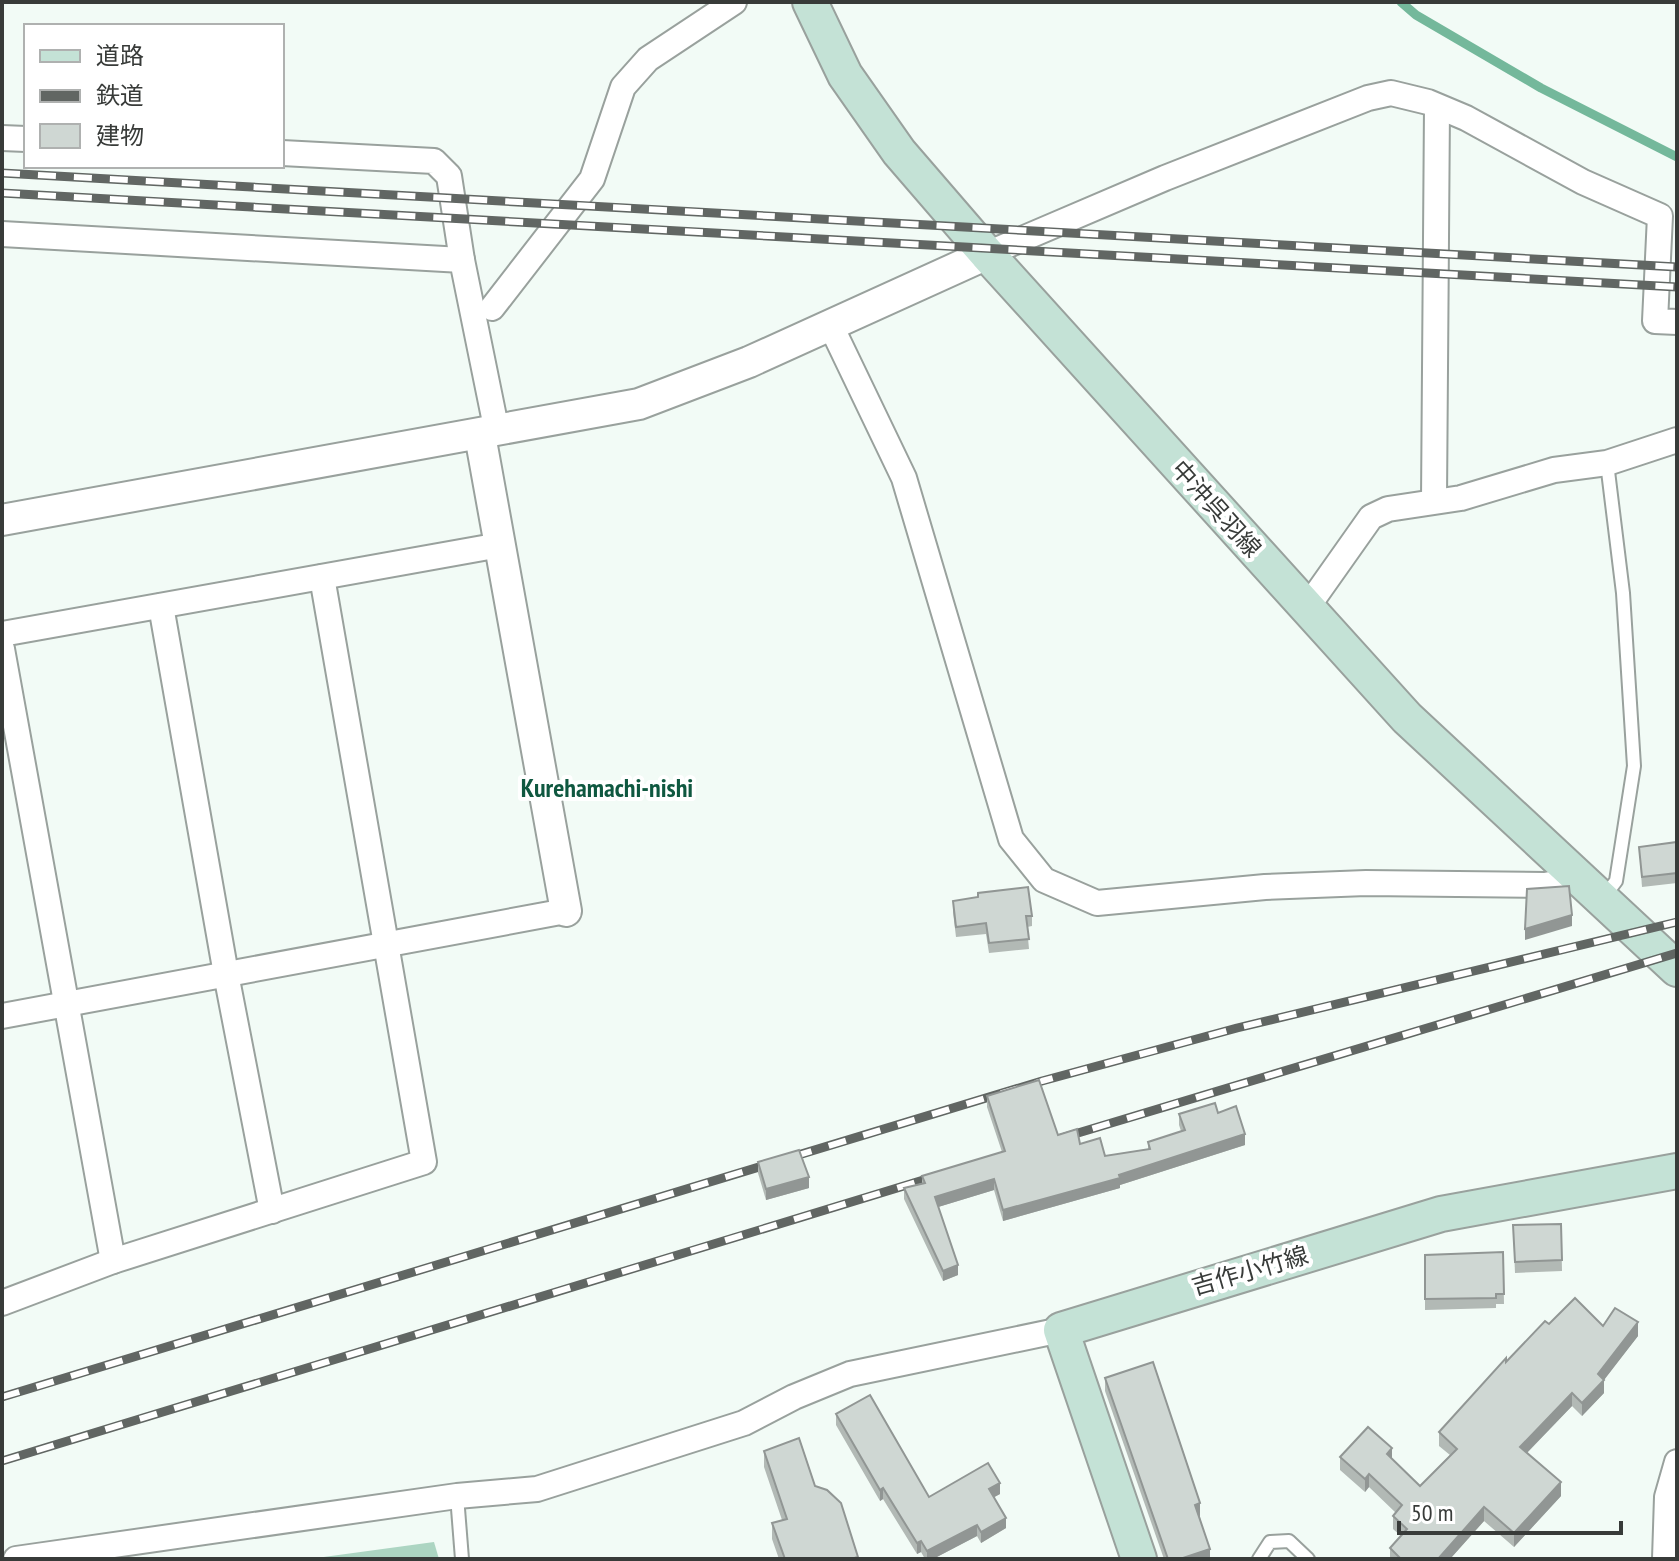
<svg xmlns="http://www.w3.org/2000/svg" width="1679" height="1561" viewBox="0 0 1679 1561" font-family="'PT Sans Narrow','Noto Sans JP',sans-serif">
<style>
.green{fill:#acd5c2}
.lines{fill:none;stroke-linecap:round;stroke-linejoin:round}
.stream{stroke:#74b89b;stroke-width:9}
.service-casing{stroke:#99a19d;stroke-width:16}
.minor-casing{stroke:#99a19d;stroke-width:28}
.tertiary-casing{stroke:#99a19d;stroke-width:34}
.secondary-casing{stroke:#99a19d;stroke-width:38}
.service{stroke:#fff;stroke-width:12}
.minor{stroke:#fff;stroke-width:24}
.tertiary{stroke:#fff;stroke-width:30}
.secondary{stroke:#c4e2d6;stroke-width:34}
.rail-casing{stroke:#616663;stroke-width:9}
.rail{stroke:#fff;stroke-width:6;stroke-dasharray:18;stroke-linecap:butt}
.wall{fill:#b2b9b5}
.shaded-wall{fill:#919694}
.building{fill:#cfd7d3;stroke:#919694;stroke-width:2}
.labels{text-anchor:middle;stroke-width:8;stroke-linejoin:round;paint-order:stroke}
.street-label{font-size:24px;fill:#383b39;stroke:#fff}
.neighbourhood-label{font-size:26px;font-weight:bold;fill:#0f5840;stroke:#fff}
</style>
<rect width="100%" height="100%" fill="#f2fbf6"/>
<polygon class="green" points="434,1542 439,1559 309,1559"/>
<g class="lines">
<polyline class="stream" points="1401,2 1416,15 1541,88 1677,157"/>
<defs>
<g id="service">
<polyline points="1603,898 1616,881 1634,766 1623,593 1607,463"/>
<polyline points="457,1496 462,1559"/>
<polyline points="1259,1559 1270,1542 1289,1541 1308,1559"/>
</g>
<g id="minor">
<polyline points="2,138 26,139"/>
<polyline points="282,153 434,161 449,176 462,260"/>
<polyline points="2,234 462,260 497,432"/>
<polyline points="987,254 1165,178 1368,98 1391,93 1428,102 1466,118 1583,182 1660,216 1655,321 1677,322"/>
<polyline points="492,308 592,179 623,87 648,59 734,2"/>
<polyline points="831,326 904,478 1011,839 1044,880 1097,903 1265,887 1366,883 1545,885 1577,879"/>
<polyline points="1434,500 1437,107"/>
<polyline points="161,606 226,974 272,1211"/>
<polyline points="1306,609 1371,517 1388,509 1461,498 1554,470 1607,463 1677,440"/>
<polyline points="2,634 500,545"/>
<polyline points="2,649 113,1261"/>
<polyline points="2,1016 566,911"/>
<polyline points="2,1303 113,1261 424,1162 322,577"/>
<polyline points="16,1559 457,1496 537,1489 744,1423 794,1397 850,1374 1061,1330"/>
<polyline points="1665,1559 1667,1497 1677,1462"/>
</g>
<g id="tertiary">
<polyline points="480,435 566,911"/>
<polyline points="2,520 639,404 749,362 987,254"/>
</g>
<g id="secondary">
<polyline points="810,2 845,75 899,152 987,254 1407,718 1677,969"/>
<polyline points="1139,1559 1061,1330 1441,1214 1677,1171"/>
</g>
</defs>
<use href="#service" class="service-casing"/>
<use href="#minor" class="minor-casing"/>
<use href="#tertiary" class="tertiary-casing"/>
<use href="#secondary" class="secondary-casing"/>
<use href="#service" class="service"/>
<use href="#minor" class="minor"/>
<use href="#tertiary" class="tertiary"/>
<use href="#secondary" class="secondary"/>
<defs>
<g id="rail">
<polyline points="2,173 1677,267"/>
<polyline points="2,193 1677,287"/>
<polyline points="1058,1139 1677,953"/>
<polyline points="2,1397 1042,1081 1237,1028 1677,922"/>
<polyline points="2,1461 943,1174"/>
</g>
</defs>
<use href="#rail" class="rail-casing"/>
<use href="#rail" class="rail"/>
</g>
<g class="wall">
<polygon points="1677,842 1677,883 1642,887 1639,847"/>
<polygon points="978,897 1032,916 1032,926 1027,927 1029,949 989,953 986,934 956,937 953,912 953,901"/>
<polygon points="987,1096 1058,1135 1105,1156 1148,1149 1148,1142 1181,1131 1179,1125 1179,1114 1218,1113 1245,1145 1120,1185 1120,1188 1003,1221 994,1190 938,1207 958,1275 943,1281 904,1199 904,1188 922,1183 922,1176 1002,1152 987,1107"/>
<polygon points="758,1162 809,1188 766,1200 758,1173"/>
<polygon points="1561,1224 1562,1271 1515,1273 1513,1225"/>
<polygon points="1503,1252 1504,1304 1496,1304 1496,1308 1425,1310 1425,1255"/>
<polygon points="1549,1324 1603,1326 1638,1336 1604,1379 1604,1393 1582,1416 1572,1406 1527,1453 1561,1496 1514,1547 1484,1521 1450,1559 1390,1559 1390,1548 1401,1536 1393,1529 1393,1516 1396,1513 1369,1487 1365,1492 1340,1470 1340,1457 1392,1459 1420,1486 1450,1455 1439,1446 1439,1432 1506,1362"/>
<polygon points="1105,1378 1200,1517 1210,1559 1164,1559 1105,1391"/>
<polygon points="836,1414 929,1497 1000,1494 994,1497 1006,1528 981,1543 977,1536 933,1559 925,1559 921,1552 917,1554 883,1499 880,1501 836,1425"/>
<polygon points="764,1451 858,1559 779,1559 772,1539 772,1523 782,1520 764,1467"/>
</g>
<g class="shaded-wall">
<polygon points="1572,915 1572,926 1525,940 1525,929"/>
<polygon points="1245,1134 1245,1145 1120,1185 1120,1188 1003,1221 1003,1210"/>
<polygon points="809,1177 809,1188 766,1200 766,1189"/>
<polygon points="994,1179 994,1190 935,1208 935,1197"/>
<polygon points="958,1265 958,1275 943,1281 943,1271"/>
<polygon points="1638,1322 1638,1336 1601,1384 1604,1380 1604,1393 1582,1416 1582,1403 1598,1374"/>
<polygon points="1572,1393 1572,1406 1520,1460 1520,1447"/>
<polygon points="1392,1448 1392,1461 1387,1454"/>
<polygon points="1369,1474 1369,1487 1365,1492 1365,1479"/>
<polygon points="1561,1482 1561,1496 1514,1547 1514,1533"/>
<polygon points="1000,1483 1000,1494 989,1500 989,1489"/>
<polygon points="883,1488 883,1499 880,1501 880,1490"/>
<polygon points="1200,1503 1200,1517 1195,1518 1195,1505"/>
<polygon points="1484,1507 1484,1521 1450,1559 1438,1559"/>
<polygon points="1006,1518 1006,1528 981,1543 981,1532"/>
<polygon points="977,1525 977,1536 933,1559 927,1559 927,1551"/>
<polygon points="921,1541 921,1552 917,1554 917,1543"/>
<polygon points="1210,1549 1210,1559 1180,1559"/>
</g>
<g class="building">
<polygon points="1677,842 1677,873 1642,877 1639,847"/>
<polygon points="1569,886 1572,915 1525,929 1527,889"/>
<polygon points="1028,887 1032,916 1026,916 1029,939 989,943 986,923 956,927 953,901 978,897 978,893"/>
<polygon points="1039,1080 1058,1135 1077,1129 1080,1144 1100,1138 1105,1156 1150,1149 1148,1142 1185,1130 1179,1114 1215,1103 1218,1113 1236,1106 1245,1134 1119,1175 1120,1178 1003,1210 994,1179 935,1197 958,1265 943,1271 904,1188 925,1183 922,1176 1005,1151 987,1096"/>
<polygon points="799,1150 809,1177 766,1189 758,1162"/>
<polygon points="1561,1224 1562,1260 1515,1262 1513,1225"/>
<polygon points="1503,1252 1504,1294 1496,1294 1496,1298 1425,1299 1425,1255"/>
<polygon points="1575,1298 1603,1326 1615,1308 1638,1322 1598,1374 1604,1380 1582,1403 1572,1393 1520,1447 1561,1482 1514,1533 1484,1507 1438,1559 1401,1559 1390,1548 1407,1529 1393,1516 1402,1505 1369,1474 1365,1479 1340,1457 1368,1427 1392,1448 1387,1454 1420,1486 1457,1449 1439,1432 1506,1358 1506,1362 1545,1321 1549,1324"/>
<polygon points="1153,1362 1200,1503 1195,1505 1210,1549 1180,1559 1168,1559 1105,1378"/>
<polygon points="870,1395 929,1497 988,1463 1000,1483 989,1489 1006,1518 981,1532 977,1525 927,1551 921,1541 917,1543 883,1488 880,1490 836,1414"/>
<polygon points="799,1438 815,1486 827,1490 841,1503 858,1557 851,1559 785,1559 772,1523 787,1519 764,1451"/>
</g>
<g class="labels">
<g class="street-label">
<text transform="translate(1216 509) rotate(48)" y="8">中沖呉羽線</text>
<text transform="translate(1250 1271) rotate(-16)" y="8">吉作小竹線</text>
</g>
<g class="neighbourhood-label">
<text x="607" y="797">Kurehamachi-nishi</text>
</g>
</g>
<rect width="1679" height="1561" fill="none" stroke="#383b39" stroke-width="8"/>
<rect x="24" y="24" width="260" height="144" fill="#ffffff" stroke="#afb1b0" stroke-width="2"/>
<rect x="40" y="50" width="40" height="12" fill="#c4e2d6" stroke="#afb1b0" stroke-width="2"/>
<text x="96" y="64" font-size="24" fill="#383b39">道路</text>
<rect x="40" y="90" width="40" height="12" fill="#616663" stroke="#afb1b0" stroke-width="2"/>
<text x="96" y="104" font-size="24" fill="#383b39">鉄道</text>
<rect x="40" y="124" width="40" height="24" fill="#cfd7d3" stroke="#afb1b0" stroke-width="2"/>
<text x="96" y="144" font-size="24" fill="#383b39">建物</text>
<path d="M1399 1521v12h222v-12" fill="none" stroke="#383b39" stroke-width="4"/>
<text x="1411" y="1521" font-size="24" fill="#383b39" stroke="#ffffff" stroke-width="6" paint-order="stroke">50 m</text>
</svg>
